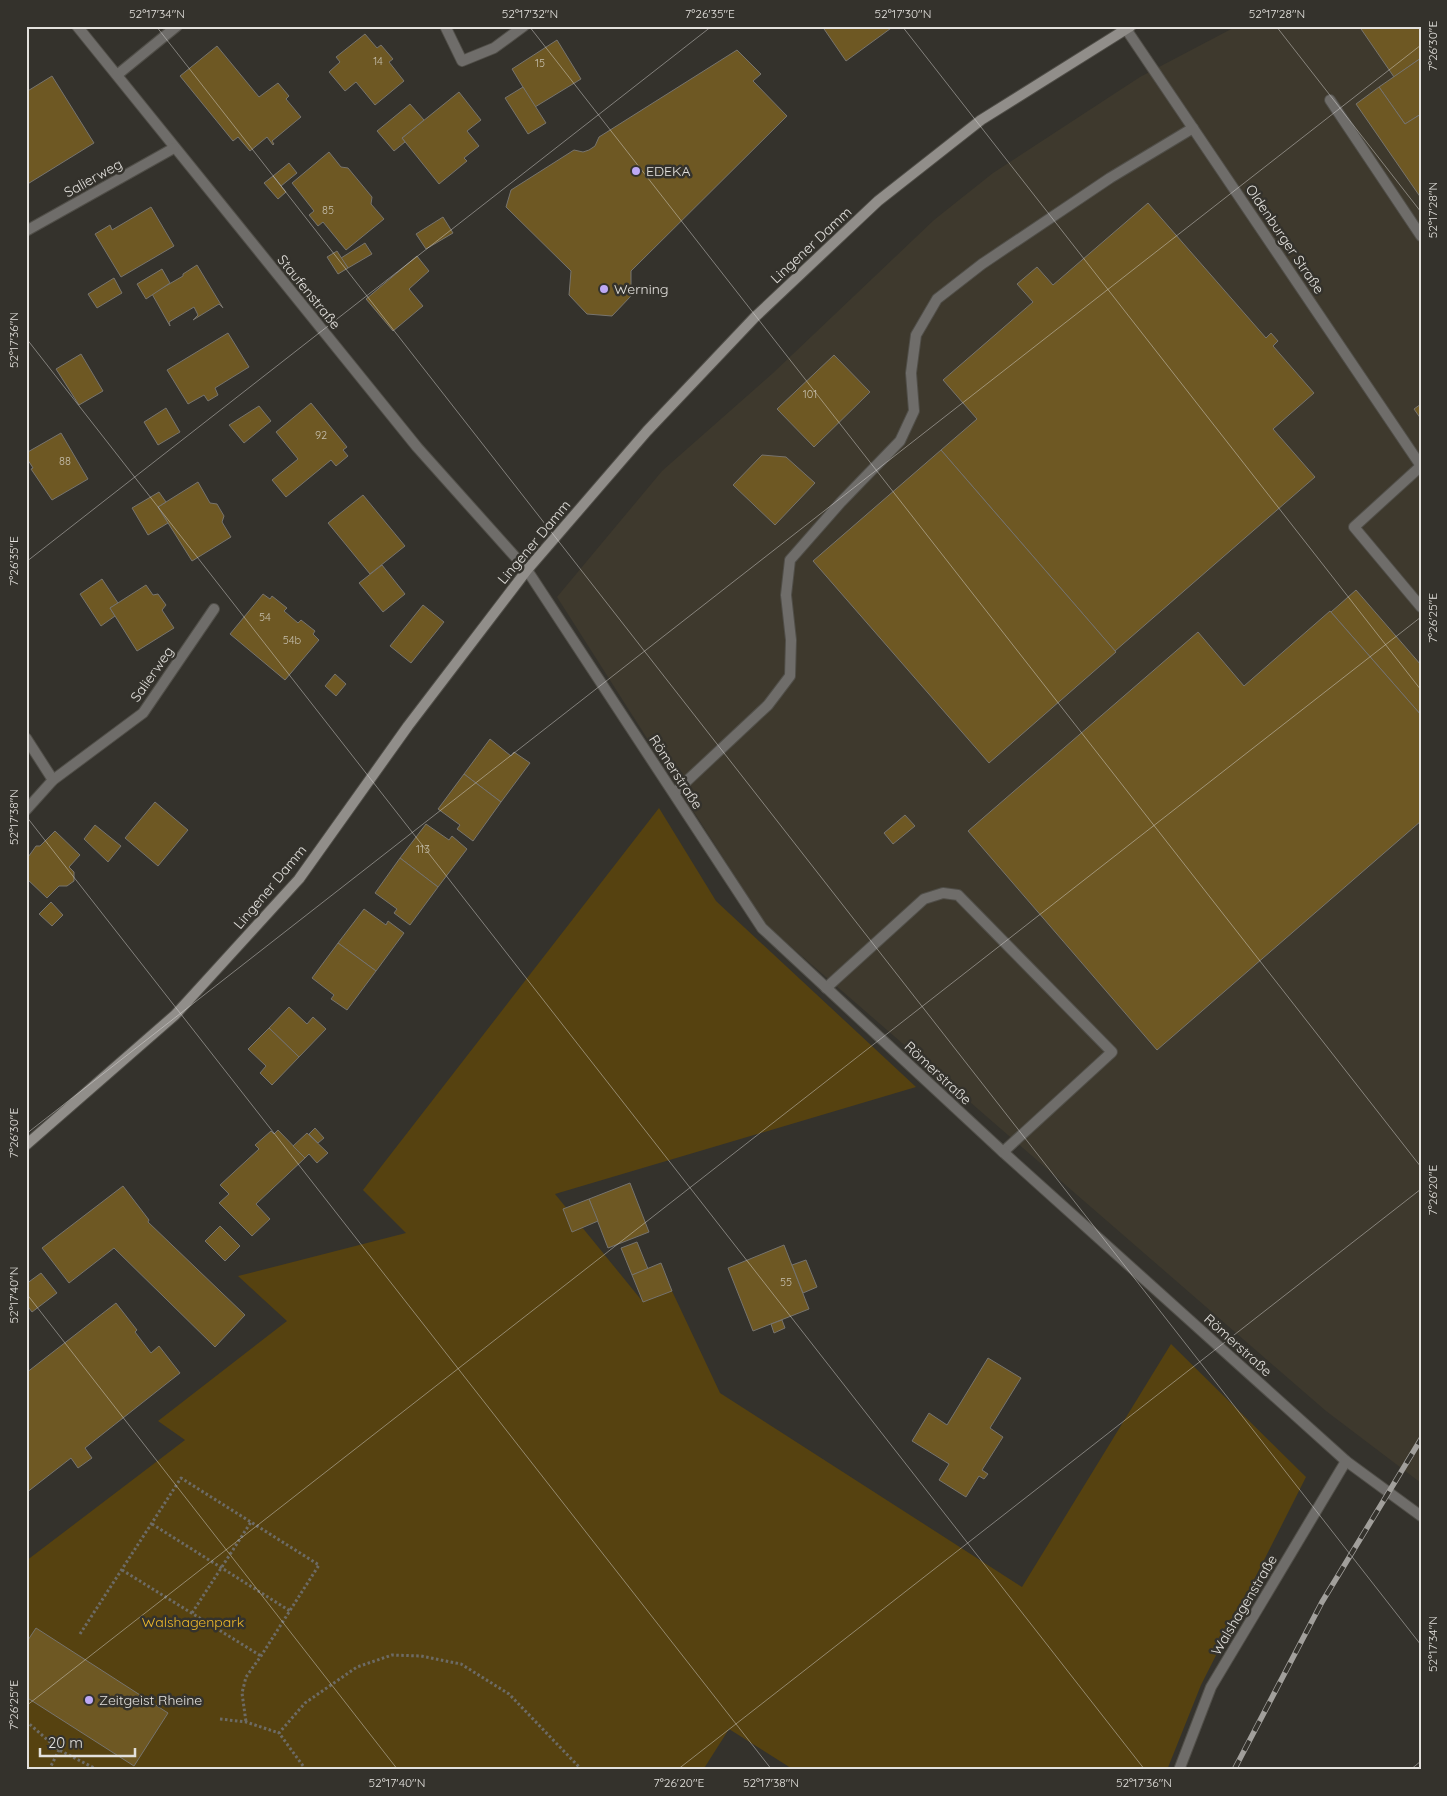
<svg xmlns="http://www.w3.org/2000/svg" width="1447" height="1796" viewBox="0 0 1447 1796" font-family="Quicksand,sans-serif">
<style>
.built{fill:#3e392d}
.green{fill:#564210}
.building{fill:#6e5823;stroke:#77746e}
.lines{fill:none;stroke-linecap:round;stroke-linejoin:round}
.lane-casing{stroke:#504e48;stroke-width:12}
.street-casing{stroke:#504e48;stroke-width:12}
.secondary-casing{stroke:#504e48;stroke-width:12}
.path{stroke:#6d6b65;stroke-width:3;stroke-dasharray:2.5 2.5;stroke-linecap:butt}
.lane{stroke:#6f6d6a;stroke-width:10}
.street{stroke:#6f6d6a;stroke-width:10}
.secondary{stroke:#918e8a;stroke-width:10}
.rail-casing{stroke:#a19f9b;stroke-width:5.5}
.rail{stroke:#34322c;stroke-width:4;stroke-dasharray:11;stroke-linecap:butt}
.ticks{fill:none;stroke:#e3e1dd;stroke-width:1;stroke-opacity:0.45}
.poi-dot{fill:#bda9f5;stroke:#34322c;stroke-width:2}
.labels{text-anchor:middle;stroke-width:5;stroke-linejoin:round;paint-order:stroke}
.number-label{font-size:11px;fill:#c6bfae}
.poi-label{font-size:14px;fill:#e3e1dd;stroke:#34322c;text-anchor:start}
.street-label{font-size:14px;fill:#e3e1dd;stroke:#34322c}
.park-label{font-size:14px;fill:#f0ba2a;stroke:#34322c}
.neatline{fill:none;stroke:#e3e1dd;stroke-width:2}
.ticks-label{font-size:12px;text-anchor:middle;fill:#e3e1dd}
</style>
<rect width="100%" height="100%" fill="#34322c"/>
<polygon class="built" points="1237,26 1421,26 1421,1483 1326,1411 766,925 557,597 662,471 772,374 934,220 993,173 1140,77"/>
<polygon class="green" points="659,808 716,901 916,1087 555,1194 643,1302 672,1291 720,1393 1022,1587 1171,1344 1306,1477 1201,1685 1167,1770 794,1770 729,1729 703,1770 26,1770 26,1561 185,1440 158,1421 287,1321 238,1276 406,1233 363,1190"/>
<g class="building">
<polygon points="822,26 894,26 846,61"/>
<polygon points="1359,26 1421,26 1421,58 1394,77"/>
<polygon points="365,34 377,48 381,45 393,59 389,62 404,81 375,105 356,82 345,91 329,72 340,62 336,57"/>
<polygon points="557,40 581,79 535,107 512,69"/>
<polygon points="217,46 259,97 278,83 289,96 286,99 301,117 272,141 274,144 273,145 267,137 250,151 238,137 233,141 180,76"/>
<polygon points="737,50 761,74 753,81 787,116 631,271 631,296 612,316 587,314 569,295 571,271 506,207 511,190 574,150 583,152 589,150 595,146 599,137"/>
<polygon points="1421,58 1421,114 1405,124 1379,87"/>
<polygon points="52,76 94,143 26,185 26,92"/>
<polygon points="523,87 546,123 528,134 505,98"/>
<polygon points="1379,87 1405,124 1421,114 1421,198 1356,104"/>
<polygon points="459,92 481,120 467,131 479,146 464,158 467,161 439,184 402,138"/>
<polygon points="410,104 424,120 402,138 405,142 394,151 377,131"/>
<polygon points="329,152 341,167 348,168 372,197 371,204 384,219 346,250 323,222 318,226 309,215 314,211 292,183"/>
<polygon points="289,163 297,173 281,186 273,176"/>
<polygon points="273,176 286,192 278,199 264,183"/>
<polygon points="1148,203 1266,338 1271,333 1278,341 1273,346 1314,393 1273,429 1315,477 1115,651 941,450 977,419 943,380 1033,302 1017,284 1037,267 1053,285"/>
<polygon points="151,207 174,246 121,277 95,234 110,225 112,230"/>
<polygon points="443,217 453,233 426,249 416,234"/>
<polygon points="365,243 372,254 348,268 341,258"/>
<polygon points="337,251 348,268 338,274 327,257"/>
<polygon points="417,256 429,271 409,289 423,306 393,331 366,299"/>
<polygon points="197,265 223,308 219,304 193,320 198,315 194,307 169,322 170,326 152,294 183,276 183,274"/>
<polygon points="162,269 170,283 146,299 137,284"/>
<polygon points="114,278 122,293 97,308 88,294"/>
<polygon points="228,333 249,367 215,388 218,395 208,401 204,395 188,404 167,370"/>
<polygon points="81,354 103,391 79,405 56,369"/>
<polygon points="834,355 870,392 814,447 777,409"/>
<polygon points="311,403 347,447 343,450 348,456 336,466 331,460 286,497 272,480 298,459 276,432"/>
<polygon points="1421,404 1421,419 1414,409"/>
<polygon points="259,406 271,421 244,443 229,425"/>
<polygon points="166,408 180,432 158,445 144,422"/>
<polygon points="61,433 88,479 52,500 31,469 33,468 26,457 26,453"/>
<polygon points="941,450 1116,652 989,763 813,561"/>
<polygon points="762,455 786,457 815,483 775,525 733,485"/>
<polygon points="198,482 210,503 217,504 224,516 222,522 231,537 192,561 158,507"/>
<polygon points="159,492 166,502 158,507 168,523 148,535 132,508"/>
<polygon points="363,495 405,546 370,574 328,523"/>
<polygon points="382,565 405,594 383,612 359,583"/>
<polygon points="102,579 118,603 110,608 115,616 101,626 80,594"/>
<polygon points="146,585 153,595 158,594 166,605 162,610 174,628 137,651 110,608"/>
<polygon points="1356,590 1421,665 1421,715 1331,612"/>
<polygon points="263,594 270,599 272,596 287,608 284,611 298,623 301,620 315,631 313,634 319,640 285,680 230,634"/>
<polygon points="423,605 444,622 411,663 390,646"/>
<polygon points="1330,611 1421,715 1421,821 1157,1050 968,831 1198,632 1244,686"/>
<polygon points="335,674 346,684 336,696 325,686"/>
<polygon points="490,739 511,756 514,752 530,763 501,802 464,774"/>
<polygon points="464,774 501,802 473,841 457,829 460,825 438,809"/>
<polygon points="155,802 188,830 158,866 125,838"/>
<polygon points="905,815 915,826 893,844 884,833"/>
<polygon points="426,824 449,840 452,836 467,849 438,887 400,858"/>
<polygon points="95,825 121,846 108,862 84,839"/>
<polygon points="55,831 80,855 69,867 74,872 74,881 67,886 59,886 47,898 26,878 26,860 36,846 40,846"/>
<polygon points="400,858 438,887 410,925 394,913 397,909 375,893"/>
<polygon points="51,902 63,915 52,926 39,914"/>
<polygon points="364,909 386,925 388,921 404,933 376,971 338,943"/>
<polygon points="338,943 376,971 347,1010 331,999 334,995 312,978"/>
<polygon points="289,1007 307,1024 313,1017 326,1029 299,1057 269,1028"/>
<polygon points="269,1028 299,1057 272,1085 260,1073 266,1066 248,1049"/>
<polygon points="315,1128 324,1138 318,1143 309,1134"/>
<polygon points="278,1130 305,1158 256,1204 270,1219 252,1236 219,1203 229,1194 220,1185 259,1149 255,1145 271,1131 274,1134"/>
<polygon points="307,1133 328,1153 317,1163 309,1154 305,1158 293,1146"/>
<polygon points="630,1183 649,1232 608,1248 589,1199"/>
<polygon points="123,1186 149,1220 148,1222 245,1315 215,1347 114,1248 69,1283 42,1248"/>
<polygon points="589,1199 598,1221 572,1232 563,1209"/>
<polygon points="220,1226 240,1246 225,1261 205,1241"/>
<polygon points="637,1242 648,1269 632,1275 621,1248"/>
<polygon points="784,1245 809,1309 753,1331 728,1268"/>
<polygon points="806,1260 817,1287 803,1293 792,1265"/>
<polygon points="661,1263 672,1291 643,1302 632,1275"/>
<polygon points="41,1273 57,1293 32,1312 26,1304 26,1284"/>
<polygon points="116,1303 137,1330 135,1332 151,1353 159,1346 180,1373 85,1448 92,1458 78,1468 71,1458 26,1493 26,1373"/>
<polygon points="782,1320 785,1328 774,1333 771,1324"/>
<polygon points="988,1358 1021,1378 990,1428 1003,1437 982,1470 988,1474 984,1479 979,1476 966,1497 939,1480 949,1464 912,1441 929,1413 947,1425"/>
<polygon points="36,1628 168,1713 134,1766 26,1697 26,1643"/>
</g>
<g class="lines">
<defs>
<g id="lane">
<polyline points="1330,100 1421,236"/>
<polyline points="1421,466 1354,527 1421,607"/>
<polyline points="674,793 768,705 790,676 791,640 786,595 790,560 841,502 900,441 914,411 911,373 916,335 937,299 982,264 1110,178 1193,128"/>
<polyline points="826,988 924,899 943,893 958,895 1112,1052 1003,1152"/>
</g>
<g id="street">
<polyline points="77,26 417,447 527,570 762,928 1003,1152 1346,1461 1421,1516"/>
<polyline points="445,26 462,61 494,48 524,26"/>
<polyline points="1126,29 1421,466"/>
<polyline points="117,75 177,26"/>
<polyline points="26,231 174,148"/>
<polyline points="26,738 53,780"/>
<polyline points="26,810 53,780 143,713 214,609"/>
<polyline points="1179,1770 1211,1687 1346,1461"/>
</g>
<polyline id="secondary" points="26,1145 175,1015 299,879 408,726 527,570 647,431 755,317 878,201 981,120 1131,26"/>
</defs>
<use href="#lane" class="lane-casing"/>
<use href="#street" class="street-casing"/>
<use href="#secondary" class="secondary-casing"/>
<g class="path">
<polyline points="152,1524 290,1611"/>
<polyline points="122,1570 261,1656"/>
<polyline points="192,1613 251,1522"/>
<polyline points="80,1634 181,1478 319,1565 261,1656 246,1677 242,1693 246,1722"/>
<polyline points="220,1719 246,1722 279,1733"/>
<polyline points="26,1721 59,1750 98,1770"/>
<polyline points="49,1770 59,1750"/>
<polyline points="306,1770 279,1733 305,1703 357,1667 392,1655 421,1656 461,1664 509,1694 582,1770"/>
</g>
<use href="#lane" class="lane"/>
<use href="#street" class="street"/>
<use href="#secondary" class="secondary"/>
<defs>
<polyline id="rail" points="1234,1770 1322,1602 1421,1439"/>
</defs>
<use href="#rail" class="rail-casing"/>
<use href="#rail" class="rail"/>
</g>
<path class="ticks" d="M156,26L1421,1645M529,26L1421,1167M902,26L1421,690M1276,26L1421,212M26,338L1145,1770M26,562L712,26M26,816L772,1770M26,1134L1421,45M26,1293L398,1770M26,1706L1421,617M677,1770L1421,1189M1410,1770L1421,1761"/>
<g class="poi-dot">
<circle cx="636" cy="171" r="5"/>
<circle cx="604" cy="289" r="5"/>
<circle cx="89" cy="1700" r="5"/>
</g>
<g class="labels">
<g class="number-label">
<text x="378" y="65">14</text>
<text x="540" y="67">15</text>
<text x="328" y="214">85</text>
<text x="810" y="398">101</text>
<text x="321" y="439">92</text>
<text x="65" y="465">88</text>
<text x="265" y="621">54</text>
<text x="292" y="644">54b</text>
<text x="423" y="853">113</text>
<text x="786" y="1286">55</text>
</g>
<g class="poi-label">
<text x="646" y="176">EDEKA</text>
<text x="614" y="294">Werning</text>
<text x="99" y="1705">Zeitgeist Rheine</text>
</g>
<g class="street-label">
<text transform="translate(93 178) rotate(-29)" y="5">Salierweg</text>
<text transform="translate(1285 239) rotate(56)" y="5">Oldenburger Straße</text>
<text transform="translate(811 245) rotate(-43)" y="5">Lingener Damm</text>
<text transform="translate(309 292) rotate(51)" y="5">Staufenstraße</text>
<text transform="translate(534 542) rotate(-50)" y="5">Lingener Damm</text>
<text transform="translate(152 674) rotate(-55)" y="5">Salierweg</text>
<text transform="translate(676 772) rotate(57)" y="5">Römerstraße</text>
<text transform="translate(270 887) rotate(-50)" y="5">Lingener Damm</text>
<text transform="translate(938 1073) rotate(43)" y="5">Römerstraße</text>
<text transform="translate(1238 1345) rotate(42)" y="5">Römerstraße</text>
<text transform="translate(1244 1605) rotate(-59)" y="5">Walshagenstraße</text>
</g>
<g class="park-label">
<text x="193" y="1627">Walshagenpark</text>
</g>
</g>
<rect width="1447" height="1796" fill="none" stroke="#34322c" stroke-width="55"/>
<path d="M40 1748v8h95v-8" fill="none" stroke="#e3e1dd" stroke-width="2.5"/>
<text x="48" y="1748" font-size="15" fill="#e3e1dd" stroke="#34322c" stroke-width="4" paint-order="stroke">20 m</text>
<rect x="28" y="28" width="1392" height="1740" class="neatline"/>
<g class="ticks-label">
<text x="157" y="18">52°17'34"N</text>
<text x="530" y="18">52°17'32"N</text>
<text x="710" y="18">7°26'35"E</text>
<text x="903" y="18">52°17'30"N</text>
<text x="1277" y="18">52°17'28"N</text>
<text transform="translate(1433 46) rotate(-90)" y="4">7°26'30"E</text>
<text transform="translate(1433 210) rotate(-90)" y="4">52°17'28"N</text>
<text transform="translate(14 340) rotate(-90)" y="4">52°17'36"N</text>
<text transform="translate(14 561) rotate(-90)" y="4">7°26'35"E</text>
<text transform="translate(1433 618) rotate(-90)" y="4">7°26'25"E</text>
<text transform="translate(14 817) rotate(-90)" y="4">52°17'38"N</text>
<text transform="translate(14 1133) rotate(-90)" y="4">7°26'30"E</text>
<text transform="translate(1433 1190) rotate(-90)" y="4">7°26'20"E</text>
<text transform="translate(14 1295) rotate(-90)" y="4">52°17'40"N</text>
<text transform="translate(1433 1644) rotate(-90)" y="4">52°17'34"N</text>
<text transform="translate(14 1705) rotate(-90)" y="4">7°26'25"E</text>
<text x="397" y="1787">52°17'40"N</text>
<text x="679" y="1787">7°26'20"E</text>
<text x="771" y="1787">52°17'38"N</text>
<text x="1144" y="1787">52°17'36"N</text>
</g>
</svg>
